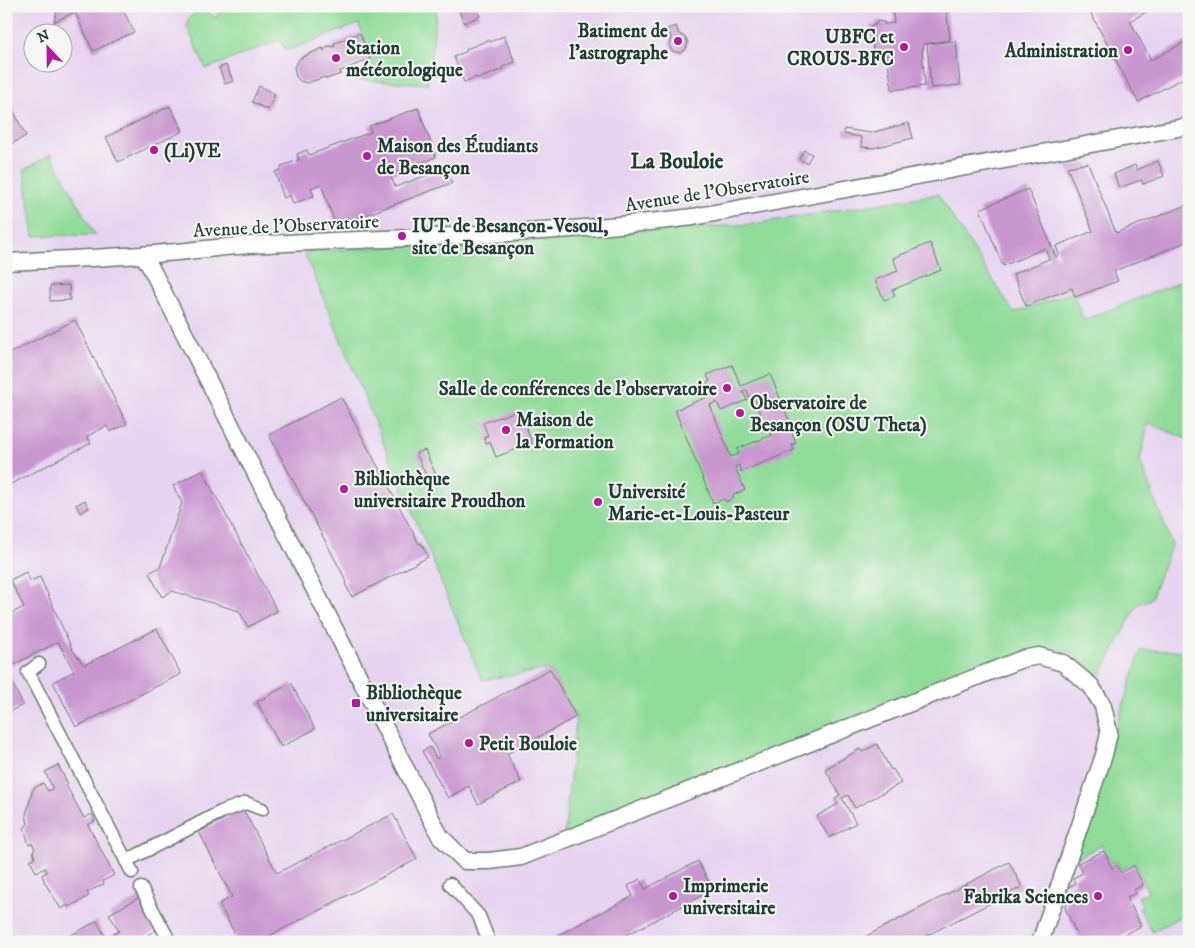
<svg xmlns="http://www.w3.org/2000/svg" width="1195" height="948" viewBox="0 0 1195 948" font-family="'IM FELL DW Pica',serif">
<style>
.built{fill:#e6d3f0;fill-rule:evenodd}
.green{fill:#8fdb98;stroke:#578c66}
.building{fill:#c997d0;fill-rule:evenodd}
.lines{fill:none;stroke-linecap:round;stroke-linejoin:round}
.pedestrian-casing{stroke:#677a6d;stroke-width:15}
.minor-casing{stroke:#677a6d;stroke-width:19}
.pedestrian{stroke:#fff;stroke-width:12}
.minor{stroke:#fff;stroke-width:16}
.poi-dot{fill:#b5179e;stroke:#f6f6f2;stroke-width:2}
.labels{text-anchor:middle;stroke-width:4;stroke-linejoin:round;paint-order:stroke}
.poi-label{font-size:19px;font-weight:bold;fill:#1f3d34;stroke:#f6f6f2;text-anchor:start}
.street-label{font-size:19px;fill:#1f3d34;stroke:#f6f6f2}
.quarter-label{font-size:21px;font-weight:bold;fill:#1f3d34;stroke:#f6f6f2}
</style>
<rect width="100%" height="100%" fill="#f6f6f2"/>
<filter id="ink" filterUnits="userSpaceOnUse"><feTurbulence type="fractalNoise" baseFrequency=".02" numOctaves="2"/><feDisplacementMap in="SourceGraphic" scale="10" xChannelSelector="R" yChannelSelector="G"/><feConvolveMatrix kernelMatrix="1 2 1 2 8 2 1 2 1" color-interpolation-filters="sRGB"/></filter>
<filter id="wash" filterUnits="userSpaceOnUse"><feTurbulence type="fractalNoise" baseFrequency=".0096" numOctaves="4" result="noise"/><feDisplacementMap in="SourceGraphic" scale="20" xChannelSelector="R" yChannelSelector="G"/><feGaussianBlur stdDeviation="1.12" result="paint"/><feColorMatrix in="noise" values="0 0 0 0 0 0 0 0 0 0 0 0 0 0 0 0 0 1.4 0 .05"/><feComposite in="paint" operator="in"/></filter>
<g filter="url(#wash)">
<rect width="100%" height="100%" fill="#eeebd7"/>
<path class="built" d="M6,6H1189V942H6ZM32,32H62V62H32Z"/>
<g class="green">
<polygon points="223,6 437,6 428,84 359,80 375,73 359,24 286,51 280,40 206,69 187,27 188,19 202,8 216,18"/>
<polygon points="51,154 95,235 34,236 24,170"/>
<polygon points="938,194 1014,313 1072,292 1084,320 1189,278 1189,440 1148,423 1140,462 1172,544 1151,599 1137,605 1100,677 1068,651 1042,648 1018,654 564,839 576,717 550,669 482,680 304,252 753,224"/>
<polygon points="1141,650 1189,651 1189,912 1152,932 1139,908 1143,906 1138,897 1148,892 1135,863 1121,870 1117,862 1112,864 1102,845 1073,860"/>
</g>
<g id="blocks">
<g class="building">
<polygon points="58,6 121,6 134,32 93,51 75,12 54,22"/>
<polygon points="457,6 476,6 480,16 464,23"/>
<polygon points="892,6 946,6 950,40 923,44 923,50 922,50 925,86 892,90 887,54 874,56 870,26 876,25 876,21 884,22 884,24 894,23"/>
<polygon points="1092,6 1157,6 1130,21 1151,60 1189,40 1189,75 1138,102 1088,8"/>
<polygon points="676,26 679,34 685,37 688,42 686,49 680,53 672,51 669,45 671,37 667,29"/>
<polygon points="360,33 370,59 340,71 341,74 326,79 325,77 307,83 300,81 296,77 294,67 300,58 323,48 324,51 328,46 335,47 333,44"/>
<polygon points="504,36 515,62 502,67 503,69 478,79 477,77 464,82 454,57 467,51 466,49 489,40 490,42"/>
<polygon points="956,41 960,85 931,88 927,44"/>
<polygon points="226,65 233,81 225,84 219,68"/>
<polygon points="259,86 275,94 268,110 252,102"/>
<polygon points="6,96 26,136 6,147"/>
<polygon points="170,106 183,131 118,162 106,137"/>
<polygon points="418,108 436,157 390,175 395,187 446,168 452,183 336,226 321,184 311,188 314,196 293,204 290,195 284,198 275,172 282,169 281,166 299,160 297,154 307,150 309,155 371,132 369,126"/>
<polygon points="909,123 913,138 874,148 862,147 861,137 844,134 844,129 870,133"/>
<polygon points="804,150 812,154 807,163 799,159"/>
<polygon points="1158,161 1164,176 1143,184 1141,180 1119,188 1114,174 1135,165 1137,170"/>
<polygon points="1088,163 1116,233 1189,204 1189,241 1114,271 1118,281 1075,297 1072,288 1026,306 1013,274 1049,259 1045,248 1003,266 980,209 1028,189 1056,257 1059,255 1056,246 1093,231 1067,167"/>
<polygon points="930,243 941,270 892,290 895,296 884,300 875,280 898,271 893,258"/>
<polygon points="69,285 70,300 50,301 50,286"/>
<polygon points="75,320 127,424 110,432 107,426 87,436 91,443 7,486 6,355"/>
<path d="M732,365L741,386L770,374L789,420L787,421L796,443L792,445L794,450L741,472L739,465L735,467L745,490L733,495L734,498L726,502L724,499L713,503L675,410L714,394L712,388L709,389L707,383L710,381L707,375ZM747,390L749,397L753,395L766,429L769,428L772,435L737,449L739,454L731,457L710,405L717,402L721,411L747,400L743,392Z"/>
<polygon points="341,397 419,544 421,543 428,557 352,597 345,584 347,582 269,435"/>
<polygon points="519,410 532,443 496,457 490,442 486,444 484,437 488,436 483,423"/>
<polygon points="425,450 438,480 430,484 416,453"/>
<polygon points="202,470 277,611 248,627 239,611 172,591 162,597 149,573 160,567 182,503 173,486"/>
<polygon points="85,500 89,508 80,513 76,505"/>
<polygon points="26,572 30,581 40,577 72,649 84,665 157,629 181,674 76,727 53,682 74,671 58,642 11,666 6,656 6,616 24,607 10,580"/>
<polygon points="550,669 576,717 507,754 521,782 478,804 469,786 448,798 422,751 430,747 437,759 440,757 428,734"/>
<polygon points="6,670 23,705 6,713"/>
<polygon points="291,683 315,729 281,747 257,702"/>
<polygon points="877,744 891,770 893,769 901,783 855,808 848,795 842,798 856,823 829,838 817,816 838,804 835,798 840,795 825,769 860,749 862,752"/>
<polygon points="58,765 68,784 66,785 84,818 92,814 95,821 88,825 114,875 103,881 104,884 87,892 89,896 69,907 68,905 61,909 45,883 42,875 47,872 45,868 36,872 30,860 35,858 33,851 35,849 32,843 29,845 24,828 28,824 26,815 32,792 34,788 43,783 48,791 53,789 45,772"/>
<polygon points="243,809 277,873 393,814 417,859 258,942 239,942 219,904 232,897 199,832"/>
<polygon points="1104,851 1112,868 1117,865 1121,873 1134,866 1143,885 1134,890 1136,893 1127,897 1141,926 1109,942 1092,942 1078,937 1065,908 1070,895 1067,888 1075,884 1073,878 1083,873 1078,863"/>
<polygon points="698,861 713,890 613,942 545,942 633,896 628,886 640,879 645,889"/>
<polygon points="1009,862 1022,887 914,942 855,942"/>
<polygon points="140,897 158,929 136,942 58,942 97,921 106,938 119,931 109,914"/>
</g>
</g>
</g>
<g filter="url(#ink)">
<use href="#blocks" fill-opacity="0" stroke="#677a6d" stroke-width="1"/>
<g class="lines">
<defs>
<g id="pedestrian">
<polyline points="39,664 28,672 132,872"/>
<polyline points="126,861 221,812 246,803 262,809"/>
<polyline points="450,884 479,916 489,942"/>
<polyline points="141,888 170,942"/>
</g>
<g id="minor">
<polyline points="143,255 151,268 440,836 465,861 489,861 521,857 1022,659 1039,656 1063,663 1091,686 1103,706 1109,733 1104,755 1040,942"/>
<path d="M6,262C52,260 97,258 142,255C184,252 225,246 267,244C409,237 552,235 693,217L1189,126"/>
</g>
</defs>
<use href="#pedestrian" class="pedestrian-casing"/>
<use href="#minor" class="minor-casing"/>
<use href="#pedestrian" class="pedestrian"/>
<use href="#minor" class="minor"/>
</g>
</g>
<g class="poi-dot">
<circle cx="678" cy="41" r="5"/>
<circle cx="904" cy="47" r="5"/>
<circle cx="1128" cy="50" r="5"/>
<circle cx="336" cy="58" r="5"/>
<circle cx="154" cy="150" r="5"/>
<circle cx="367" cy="156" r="5"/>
<circle cx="402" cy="236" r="5"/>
<circle cx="727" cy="388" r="5"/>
<circle cx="740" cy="413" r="5"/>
<circle cx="506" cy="430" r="5"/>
<circle cx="344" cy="489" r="5"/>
<circle cx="598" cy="502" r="5"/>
<rect x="351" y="698" width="10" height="10" rx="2.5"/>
<circle cx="469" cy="743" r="5"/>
<circle cx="673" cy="896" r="5"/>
<circle cx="1098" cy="896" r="5"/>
</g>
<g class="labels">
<g class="poi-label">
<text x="668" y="37" text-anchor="end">Batiment de<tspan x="668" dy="22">l'astrographe</tspan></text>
<text x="894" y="43" text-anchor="end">UBFC et<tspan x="894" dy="22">CROUS-BFC</tspan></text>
<text x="346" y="54">Station<tspan x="346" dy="22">météorologique</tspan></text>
<text x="1118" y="57" text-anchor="end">Administration</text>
<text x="377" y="152">Maison des Étudiants<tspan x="377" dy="22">de Besançon</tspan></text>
<text x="164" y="157">(Li)VE</text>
<text x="412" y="232">IUT de Besançon-Vesoul,<tspan x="412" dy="22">site de Besançon</tspan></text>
<text x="717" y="395" text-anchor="end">Salle de conférences de l'observatoire</text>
<text x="750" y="409">Observatoire de<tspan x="750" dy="22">Besançon (OSU Theta)</tspan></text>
<text x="516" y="426">Maison de<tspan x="516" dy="22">la Formation</tspan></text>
<text x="354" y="485">Bibliothèque<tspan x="354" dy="22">universitaire Proudhon</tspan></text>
<text x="608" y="498">Université<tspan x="608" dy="22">Marie-et-Louis-Pasteur</tspan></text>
<text x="366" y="699">Bibliothèque<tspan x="366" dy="22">universitaire</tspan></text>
<text x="479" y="750">Petit Bouloie</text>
<text x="683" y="892">Imprimerie<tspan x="683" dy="22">universitaire</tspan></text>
<text x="1088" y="903" text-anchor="end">Fabrika Sciences</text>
</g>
<g class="street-label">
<text transform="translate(717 190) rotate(-9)" y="7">Avenue de l'Observatoire</text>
<text transform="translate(286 225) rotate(-3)" y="7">Avenue de l'Observatoire</text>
</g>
<g class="quarter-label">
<text x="677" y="168">La Bouloie</text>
</g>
</g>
<rect width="1195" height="948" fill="none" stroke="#f6f6f2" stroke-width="25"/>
<g transform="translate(48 48) rotate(338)"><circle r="24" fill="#f6f6f2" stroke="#a0aca6"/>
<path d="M0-4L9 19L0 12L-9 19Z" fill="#b5179e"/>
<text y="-8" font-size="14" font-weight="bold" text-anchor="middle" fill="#1f3d34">N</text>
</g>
</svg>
